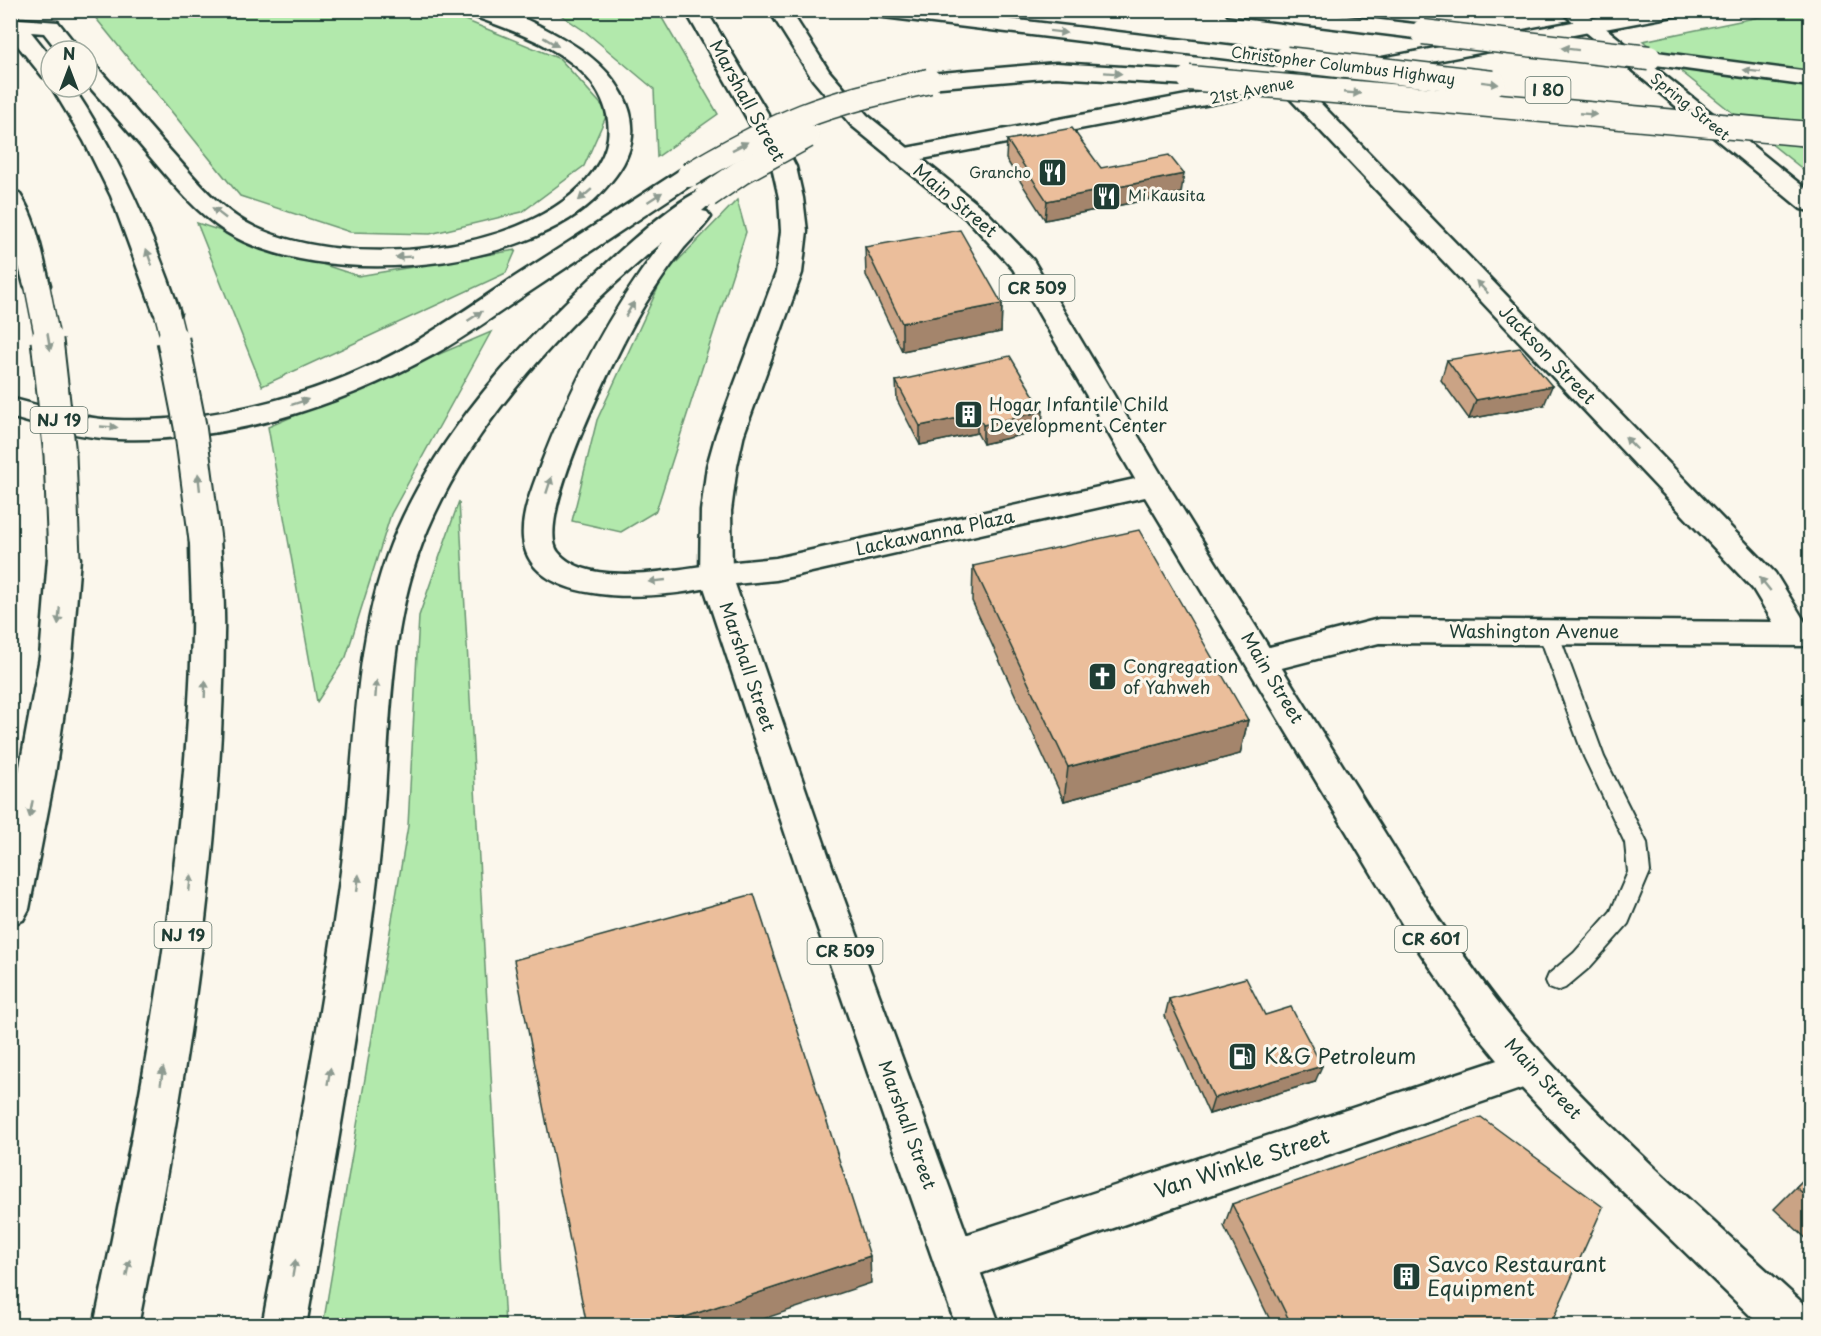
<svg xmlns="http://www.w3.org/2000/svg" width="1821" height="1336" viewBox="0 0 1821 1336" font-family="'Playpen Sans',sans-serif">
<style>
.green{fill:#b2e9ac;stroke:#689370;stroke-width:1.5}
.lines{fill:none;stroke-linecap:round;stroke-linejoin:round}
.lane-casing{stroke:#1f3d34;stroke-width:4}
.street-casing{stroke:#1f3d34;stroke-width:5}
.secondary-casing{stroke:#1f3d34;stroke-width:5}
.primary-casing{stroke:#1f3d34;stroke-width:5}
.highway-casing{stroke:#1f3d34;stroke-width:5}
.lane{fill:#fbf7ec;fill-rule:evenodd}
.street{fill:#fbf7ec;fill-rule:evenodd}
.secondary{fill:#fbf7ec;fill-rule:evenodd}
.primary{fill:#fbf7ec;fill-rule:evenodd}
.highway{fill:#fbf7ec;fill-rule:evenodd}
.highway-bridge-far1-casing{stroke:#1f3d34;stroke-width:27;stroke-linecap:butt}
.highway-bridge-casing{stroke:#1f3d34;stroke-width:35;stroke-linecap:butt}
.highway-bridge-far1{stroke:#fbf7ec;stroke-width:24}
.highway-bridge{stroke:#fbf7ec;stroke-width:31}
.wall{fill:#caa385;stroke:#1f3d34;stroke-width:1.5}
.shaded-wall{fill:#a4856c;stroke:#1f3d34;stroke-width:1.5}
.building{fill:#ebbe9b;stroke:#1f3d34;stroke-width:1.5}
.oneway{fill:#8d9a90}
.labels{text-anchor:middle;stroke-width:6;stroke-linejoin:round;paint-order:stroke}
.far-street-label{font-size:15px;fill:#1f3d34;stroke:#fbf7ec}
.far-poi-label{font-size:15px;fill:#1f3d34;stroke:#fbf7ec;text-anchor:end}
.shield{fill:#fbf7ec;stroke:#61756b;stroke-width:1.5}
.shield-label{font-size:16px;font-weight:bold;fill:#1f3d34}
.street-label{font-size:18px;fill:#1f3d34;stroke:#fbf7ec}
.poi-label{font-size:18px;fill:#1f3d34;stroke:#fbf7ec;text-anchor:start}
.near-poi-label{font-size:21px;fill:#1f3d34;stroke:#fbf7ec;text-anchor:start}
.near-street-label{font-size:21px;fill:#1f3d34;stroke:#fbf7ec}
</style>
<rect width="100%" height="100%" fill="#fbf7ec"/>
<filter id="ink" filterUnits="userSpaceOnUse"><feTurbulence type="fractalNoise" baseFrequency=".0167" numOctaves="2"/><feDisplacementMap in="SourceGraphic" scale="12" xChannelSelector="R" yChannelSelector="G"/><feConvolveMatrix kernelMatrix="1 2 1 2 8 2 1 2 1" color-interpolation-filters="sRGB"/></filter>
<g filter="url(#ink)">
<g class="green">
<polygon points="90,11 443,11 560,59 608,112 584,166 522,212 430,234 350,232 240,196"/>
<polygon points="555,11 658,11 718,114 657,157 654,89 586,32"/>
<polygon points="1788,11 1810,11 1810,175 1643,41"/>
<polygon points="737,200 746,232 656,511 621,532 572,521 597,420 664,275"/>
<polygon points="197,223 358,276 516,250 506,273 262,386"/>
<polygon points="491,332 391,514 346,657 317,702 268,427"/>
<polygon points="459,501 505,1325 323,1325 408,826 419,616"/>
</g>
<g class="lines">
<defs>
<polygon id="lane" points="1548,625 1555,627 1558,632 1604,757 1647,843 1650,872 1628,924 1590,967 1565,988 1557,991 1549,988 1546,981 1549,974 1574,953 1611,911 1628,872 1625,843 1584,757 1538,632 1541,627"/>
<g id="street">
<polygon points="1559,10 1583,10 1810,192 1810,211 1801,209"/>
<polygon points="1289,77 1297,79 1775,573 1805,622 1810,622 1810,646 1379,643 1262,673 1250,670 1246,661 1250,652 1379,619 1773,622 1753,589 1281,89 1278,84 1281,79"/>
<polygon points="1529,1050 1543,1055 1549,1068 1543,1081 1529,1086 956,1282 941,1275 934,1260 941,1245 956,1238"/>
</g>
<g id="secondary">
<polygon points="685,10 706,10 773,122 796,167 803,198 807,231 802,273 744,434 737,466 731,511 732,575 727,583 716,586 705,583 700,575 701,511 707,466 716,434 776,273 781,231 779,198 772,167 749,122"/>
<polygon points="1636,10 1683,10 1681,15 1673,16 901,163 893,161 889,156 893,151 901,149"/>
</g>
<path id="primary" d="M769,10H790L829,71L867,115L986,211L1033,260L1165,481L1439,920C1467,961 1496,1002 1529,1039C1615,1137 1715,1222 1810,1310V1326H1761L1579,1149L1516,1082L1474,1031L1413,942L1145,497L776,580L735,584L833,869L1000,1326H956L797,869L700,575L705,567L716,564L776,558L1135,479L1013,269L969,221L851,125L813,80Z"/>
<g id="highway">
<path d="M468,10C478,10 490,9 499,11C524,15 568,40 588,55C615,76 638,108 631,143C627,163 614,179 601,193C525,274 319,289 226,232C197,213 174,185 152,159C131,134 109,109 87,84V63L95,65C119,92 143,119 167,147C191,173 214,204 245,222C334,273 543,258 599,163C615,136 610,107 592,83C564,47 511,30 470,15Z"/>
<polygon points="865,10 933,10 1286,52 1294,54 1297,59 1294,64 1286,66 875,16 867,15"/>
<polygon points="1226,10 1295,10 1423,25 1431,27 1434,32 1431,37 1423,39 1236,16 1228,15"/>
<polygon points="10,15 20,19 58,22 81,51 58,51 44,33 31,32 51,57 51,79 43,77 10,36"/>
<polygon points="1649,51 1810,72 1810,86 1641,63 1638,58 1641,53"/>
<polygon points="1056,63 1189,71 1197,73 1200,78 1197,83 1189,85 1056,77 929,88 921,86 918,81 921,76 929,74"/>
<path d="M51,86L73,87C120,158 153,233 180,313L176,319L167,321L158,319L154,313L111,196L84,141Z"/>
<path d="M689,168L698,170L701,175L698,180C646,214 594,249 543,283C506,307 471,334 433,355C337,407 227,443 117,439C80,438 45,427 10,417V398C46,407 80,419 117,420C217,423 331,393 417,341C451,320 483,298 516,276C571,241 626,205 680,170Z"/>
<path d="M708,188L717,190L720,195L702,211L707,212L711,217C703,228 693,238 684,248C670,266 657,285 645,304C623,339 532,519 558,552C588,589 675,569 716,564L727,567L732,575L727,583C678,598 530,615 523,538C521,513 533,487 541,464C572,384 610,310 663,242C571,317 475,419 428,529C383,633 392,752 379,862C361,1018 333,1171 306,1326H262C291,1172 322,1019 342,864C357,753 351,634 397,530C439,434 512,353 587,282C611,259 679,195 708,188Z"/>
<path d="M10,191L19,193C37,219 42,255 50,285L46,291L37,293L28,291L24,285L10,233Z"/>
<path d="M205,529L216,532L220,540C222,572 225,604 224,635C222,868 183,1098 138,1326H94C142,1098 185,868 192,635C193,604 190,572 190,540L194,532Z"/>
<polygon points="64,547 75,550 80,558 72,657 55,774 29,909 23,920 10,925 10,821 40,657 48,558 53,550"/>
</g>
</defs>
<use href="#lane" class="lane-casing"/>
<use href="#street" class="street-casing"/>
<use href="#secondary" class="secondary-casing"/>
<use href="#primary" class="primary-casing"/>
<use href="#highway" class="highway-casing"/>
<use href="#lane" class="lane"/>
<use href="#street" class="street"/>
<use href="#secondary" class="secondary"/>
<use href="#primary" class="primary"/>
<use href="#highway" class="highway"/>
<defs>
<g id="highway-bridge-far1">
<polyline points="1423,32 1649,58"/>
<polyline points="1286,59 1493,83"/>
<polyline points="1189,78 1810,134"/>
<path d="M689,175C726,153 764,132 804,116C845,100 887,91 929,81"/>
<polyline points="708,195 743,171 807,136"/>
<polyline points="37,285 48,341"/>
<polyline points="167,313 174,341"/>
</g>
<g id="highway-bridge">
<polyline points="47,340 60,455 64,558"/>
<polyline points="173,340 190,426 205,540"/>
</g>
</defs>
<use href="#highway-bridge-far1" class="highway-bridge-far1-casing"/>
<use href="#highway-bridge" class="highway-bridge-casing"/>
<use href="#highway-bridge-far1" class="highway-bridge-far1"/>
<use href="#highway-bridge" class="highway-bridge"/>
</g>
<g class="wall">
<polygon points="1007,140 1101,168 1181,193 1045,220 1006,159"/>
<polygon points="865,247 1002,304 1001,332 902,351 866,275"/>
<polygon points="1447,360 1544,405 1469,419 1441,380"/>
<polygon points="896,381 1042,430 983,444 977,433 920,445 897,400"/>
<polygon points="973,566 1248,720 1240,754 1064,801 972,601"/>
<polygon points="1169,999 1265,1015 1315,1082 1209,1114 1165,1016"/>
<polygon points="1810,1173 1810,1242 1774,1209"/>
<polygon points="1232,1204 1550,1326 1273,1326 1224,1226"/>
</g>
<g class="shaded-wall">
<polygon points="1184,174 1181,193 1045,220 1047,201"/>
<polygon points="1002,304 1001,332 902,351 902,323"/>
<polygon points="1552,386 1544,405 1469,419 1476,400"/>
<polygon points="1043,411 1042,430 983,444 983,425"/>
<polygon points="977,414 977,433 920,445 920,426"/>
<polygon points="1248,720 1240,754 1064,801 1068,767"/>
<polygon points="1322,1066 1315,1082 1209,1114 1214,1098"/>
<polygon points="870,1256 871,1283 742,1326 658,1326"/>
</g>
<g class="building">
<polygon points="1072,128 1101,168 1169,155 1184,174 1047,201 1007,140"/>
<polygon points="960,230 1002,304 902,323 865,247"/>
<polygon points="1520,348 1552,386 1476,400 1447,360"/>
<polygon points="1010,356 1043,411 983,425 977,414 920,426 896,381"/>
<polygon points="1139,530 1248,720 1068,767 973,566"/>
<polygon points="754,894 870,1256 658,1326 587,1326 514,960"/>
<polygon points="1246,978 1265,1015 1291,1007 1322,1066 1214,1098 1169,999"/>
<polygon points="1481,1117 1603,1207 1550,1326 1292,1326 1232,1204"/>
<polygon points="1810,1173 1810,1200 1796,1187"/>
</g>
<defs><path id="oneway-solid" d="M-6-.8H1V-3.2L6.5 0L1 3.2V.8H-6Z" transform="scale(1.5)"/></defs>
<g class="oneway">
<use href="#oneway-solid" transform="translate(1058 32) rotate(7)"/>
<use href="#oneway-solid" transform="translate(551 42) rotate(31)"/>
<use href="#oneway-solid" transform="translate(1570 49) rotate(-173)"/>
<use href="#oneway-solid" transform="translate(1752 71) rotate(-173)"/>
<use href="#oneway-solid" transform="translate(1113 73) rotate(4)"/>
<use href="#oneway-solid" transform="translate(1490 83) rotate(7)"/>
<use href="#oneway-solid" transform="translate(1352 93) rotate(5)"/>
<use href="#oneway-solid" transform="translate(1588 114) rotate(5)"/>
<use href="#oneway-solid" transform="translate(740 146) rotate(-27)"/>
<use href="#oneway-solid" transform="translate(585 195) rotate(139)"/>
<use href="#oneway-solid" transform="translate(655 197) rotate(-33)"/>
<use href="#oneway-solid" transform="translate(219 213) rotate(-142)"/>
<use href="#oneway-solid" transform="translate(149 257) rotate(-109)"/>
<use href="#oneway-solid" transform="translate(404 257) rotate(177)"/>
<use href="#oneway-solid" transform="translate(1482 287) rotate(-134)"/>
<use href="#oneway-solid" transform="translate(630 309) rotate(-59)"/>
<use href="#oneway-solid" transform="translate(475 316) rotate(-33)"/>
<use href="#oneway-solid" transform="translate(49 342) rotate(80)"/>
<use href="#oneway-solid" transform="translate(300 402) rotate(-18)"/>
<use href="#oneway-solid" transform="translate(109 427) rotate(3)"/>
<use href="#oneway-solid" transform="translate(1631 443) rotate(-134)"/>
<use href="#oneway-solid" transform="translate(199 482) rotate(-96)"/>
<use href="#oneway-solid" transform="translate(549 485) rotate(-72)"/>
<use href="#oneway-solid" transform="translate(657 581) rotate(174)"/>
<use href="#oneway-solid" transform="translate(1765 584) rotate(-129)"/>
<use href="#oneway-solid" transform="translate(59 616) rotate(95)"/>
<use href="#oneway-solid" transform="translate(205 689) rotate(-88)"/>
<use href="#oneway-solid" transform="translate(376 689) rotate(-86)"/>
<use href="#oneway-solid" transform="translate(31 809) rotate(101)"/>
<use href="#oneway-solid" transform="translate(190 883) rotate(-84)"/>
<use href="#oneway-solid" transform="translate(358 883) rotate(-84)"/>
<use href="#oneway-solid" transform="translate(162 1076) rotate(-81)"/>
<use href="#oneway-solid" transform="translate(329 1076) rotate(-80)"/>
<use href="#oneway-solid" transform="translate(128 1268) rotate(-78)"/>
<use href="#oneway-solid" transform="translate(294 1268) rotate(-80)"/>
</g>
</g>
<defs>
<symbol id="restaurant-square" viewBox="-11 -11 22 22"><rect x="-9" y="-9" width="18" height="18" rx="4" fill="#1f3d34" stroke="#fbf7ec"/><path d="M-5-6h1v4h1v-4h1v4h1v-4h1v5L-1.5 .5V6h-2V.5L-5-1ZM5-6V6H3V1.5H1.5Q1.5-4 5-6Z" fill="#fff"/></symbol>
<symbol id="building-square" viewBox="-11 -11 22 22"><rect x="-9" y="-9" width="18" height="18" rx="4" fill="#1f3d34" stroke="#fbf7ec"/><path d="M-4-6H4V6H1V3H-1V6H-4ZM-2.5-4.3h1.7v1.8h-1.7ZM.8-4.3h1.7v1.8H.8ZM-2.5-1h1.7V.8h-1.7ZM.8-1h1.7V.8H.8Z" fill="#fff"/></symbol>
<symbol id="church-square" viewBox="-11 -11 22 22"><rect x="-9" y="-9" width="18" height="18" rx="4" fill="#1f3d34" stroke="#fbf7ec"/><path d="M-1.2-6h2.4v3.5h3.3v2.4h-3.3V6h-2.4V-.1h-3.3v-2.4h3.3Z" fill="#fff"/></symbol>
<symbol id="fuel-square" viewBox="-11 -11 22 22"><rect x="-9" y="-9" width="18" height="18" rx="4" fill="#1f3d34" stroke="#fbf7ec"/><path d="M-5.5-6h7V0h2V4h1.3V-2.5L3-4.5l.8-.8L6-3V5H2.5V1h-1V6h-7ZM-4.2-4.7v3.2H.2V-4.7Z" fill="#fff"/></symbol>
</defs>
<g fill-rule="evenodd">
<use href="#restaurant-square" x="1036" y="156" width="33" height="33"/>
<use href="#restaurant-square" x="1090" y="180" width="33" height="33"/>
<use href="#building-square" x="952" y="398" width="33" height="33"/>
<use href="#church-square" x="1086" y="660" width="33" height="33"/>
<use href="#fuel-square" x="1226" y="1040" width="33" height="33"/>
<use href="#building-square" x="1390" y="1260" width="33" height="33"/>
</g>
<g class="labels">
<g class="far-street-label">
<text transform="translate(1343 66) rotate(7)" y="5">Christopher Columbus Highway</text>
<text transform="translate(1252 91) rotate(-11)" y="5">21st Avenue</text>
<text transform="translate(1690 107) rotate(39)" y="5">Spring Street</text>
</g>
<g class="far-poi-label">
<text x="1031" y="178">Grancho</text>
<text x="1128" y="201" text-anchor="start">Mi Kausita</text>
</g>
<g class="shield">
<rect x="1525.5" y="77" width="45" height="26" rx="4.5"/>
<rect x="999.5" y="275" width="75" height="26" rx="4.5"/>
<rect x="30.5" y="407" width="57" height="26" rx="4.5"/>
<rect x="154.5" y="922" width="57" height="26" rx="4.5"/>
<rect x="1395" y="926" width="72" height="26" rx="4.5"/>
<rect x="807.5" y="938" width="75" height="26" rx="4.5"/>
</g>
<g class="shield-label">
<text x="1548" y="96">I 80</text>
<text x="1037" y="294">CR 509</text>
<text x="59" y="426">NJ 19</text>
<text x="183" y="941">NJ 19</text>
<text x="1431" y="945">CR 601</text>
<text x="845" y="957">CR 509</text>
</g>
<g class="street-label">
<text transform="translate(747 101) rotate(61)" y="6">Marshall Street</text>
<text transform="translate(955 201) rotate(40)" y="6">Main Street</text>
<text transform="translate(1547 355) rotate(46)" y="6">Jackson Street</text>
<text transform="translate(935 533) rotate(-12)" y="6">Lackawanna Plaza</text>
<text x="1534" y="638">Washington Avenue</text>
<text transform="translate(747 667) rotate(71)" y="6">Marshall Street</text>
<text transform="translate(1272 678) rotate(59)" y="6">Main Street</text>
<text transform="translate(1543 1079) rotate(47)" y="6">Main Street</text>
<text transform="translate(907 1125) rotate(70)" y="6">Marshall Street</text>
</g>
<g class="poi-label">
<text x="989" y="411">Hogar Infantile Child<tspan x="989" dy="21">Development Center</tspan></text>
<text x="1123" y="673">Congregation<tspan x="1123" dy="21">of Yahweh</tspan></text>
</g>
<g class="near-poi-label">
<text x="1264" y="1064">K&amp;G Petroleum</text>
<text x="1427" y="1272">Savco Restaurant<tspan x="1427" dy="24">Equipment</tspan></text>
</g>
<g class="near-street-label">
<text transform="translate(1242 1164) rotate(-18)" y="7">Van Winkle Street</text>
</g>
</g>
<rect width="1821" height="1336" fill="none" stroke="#fbf7ec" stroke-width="36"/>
<rect x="18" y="18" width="1785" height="1300" fill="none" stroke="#1f3d34" stroke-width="2" filter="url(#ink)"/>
<g transform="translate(69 69)"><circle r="28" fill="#fbf7ec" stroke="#a3ada2" stroke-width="1.5"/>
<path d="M0-4.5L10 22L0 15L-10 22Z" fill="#1f3d34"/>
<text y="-9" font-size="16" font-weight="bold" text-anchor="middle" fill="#1f3d34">N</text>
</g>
</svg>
